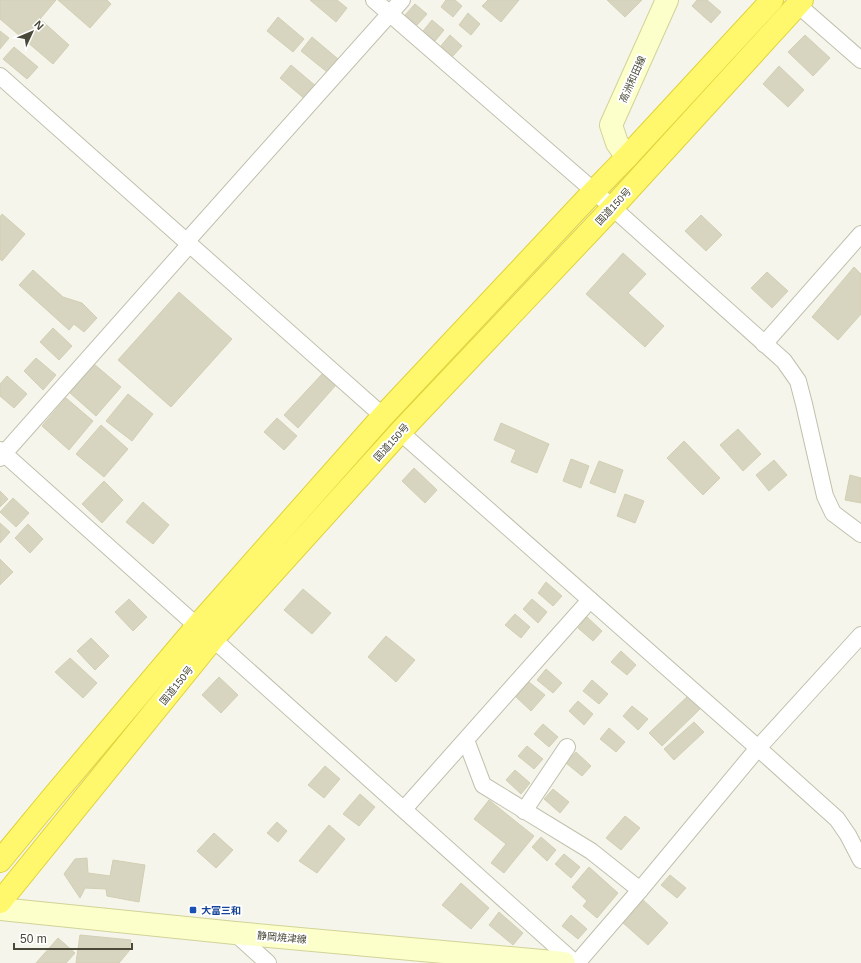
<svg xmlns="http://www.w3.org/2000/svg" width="861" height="963" viewBox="0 0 861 963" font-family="Arial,'Noto Sans JP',sans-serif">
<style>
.building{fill:#d7d5c0;stroke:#d2cfb3}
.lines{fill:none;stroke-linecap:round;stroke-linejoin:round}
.street-casing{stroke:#c1c0ad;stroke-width:18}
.secondary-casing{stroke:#d1d397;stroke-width:24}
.highway-casing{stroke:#e0d23a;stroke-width:24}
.street{stroke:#fff;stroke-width:16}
.secondary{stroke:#fdffcb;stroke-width:22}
.highway{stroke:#fff86c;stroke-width:22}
.transit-dot{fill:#1a4fb4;stroke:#fff;stroke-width:1.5}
.labels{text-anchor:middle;stroke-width:4;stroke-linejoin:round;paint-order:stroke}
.street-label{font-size:10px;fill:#4a4838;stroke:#fff}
.transit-label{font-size:10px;font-weight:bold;fill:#164399;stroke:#fff;text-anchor:start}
</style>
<rect width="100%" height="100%" fill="#f5f5eb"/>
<g class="building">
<polygon points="0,0 56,0 40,19 69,45 53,64 0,19"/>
<polygon points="58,0 107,0 111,4 90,28"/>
<polygon points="310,0 337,0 347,8 336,22"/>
<polygon points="446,0 455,0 462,6 453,17 441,7"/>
<polygon points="488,0 519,0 501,22 482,6"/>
<polygon points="607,0 642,0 625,17"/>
<polygon points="697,0 707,0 721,12 711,23 692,6"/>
<polygon points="415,4 427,14 417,25 405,15"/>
<polygon points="468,13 480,24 471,35 459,25"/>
<polygon points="278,17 304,39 293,52 267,31"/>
<polygon points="432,20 444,30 435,41 423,31"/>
<polygon points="0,31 9,38 0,49"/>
<polygon points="450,35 462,46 452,57 440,47"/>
<polygon points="805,35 830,58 813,76 788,52"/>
<polygon points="312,37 338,59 327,72 301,51"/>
<polygon points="14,47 38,67 27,79 3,59"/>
<polygon points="291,65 317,87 306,100 280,78"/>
<polygon points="779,66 804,90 788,107 763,84"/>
<polygon points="2,214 25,234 2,261 0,259 0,217"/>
<polygon points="701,215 722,235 706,251 685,231"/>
<polygon points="623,253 646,274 628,293 664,326 645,347 586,294"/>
<polygon points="854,267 861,274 861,314 838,340 812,317"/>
<polygon points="33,270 63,297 82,303 97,318 84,332 74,324 69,330 19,285"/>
<polygon points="767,272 788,291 772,308 751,288"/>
<polygon points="179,292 232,339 171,407 118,360"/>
<polygon points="53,328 72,346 59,360 40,342"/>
<polygon points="36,358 56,375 43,390 24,371"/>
<polygon points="94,364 121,387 96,416 69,392"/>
<polygon points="323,373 336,385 298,428 284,415"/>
<polygon points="7,376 27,394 14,408 0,396 0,384"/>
<polygon points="128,394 153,414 132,441 106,421"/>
<polygon points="66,398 93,421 69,450 42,426"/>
<polygon points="277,418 297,436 284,450 264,432"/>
<polygon points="501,423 549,444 537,473 511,462 516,450 494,440"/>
<polygon points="101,425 128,449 104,477 76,454"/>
<polygon points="738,429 761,454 743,471 720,445"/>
<polygon points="684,441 720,478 703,495 667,458"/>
<polygon points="571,459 589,466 581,488 563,481"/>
<polygon points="774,460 787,475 769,491 756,475"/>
<polygon points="599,461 623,470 615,493 590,483"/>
<polygon points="414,468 437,490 425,503 402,481"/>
<polygon points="850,475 861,478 861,503 845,500"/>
<polygon points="104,481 123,500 102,523 82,504"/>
<polygon points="0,491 8,499 0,507"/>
<polygon points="625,494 644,501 635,523 617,516"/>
<polygon points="13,498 29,513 16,527 0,512"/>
<polygon points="143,502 169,525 153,544 126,522"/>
<polygon points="0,523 10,532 0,543"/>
<polygon points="28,524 43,539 30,553 15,538"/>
<polygon points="0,559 13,572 0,585"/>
<polygon points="546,582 562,596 553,606 538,593"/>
<polygon points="303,589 331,613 312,634 284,610"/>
<polygon points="129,599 147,617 133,631 115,612"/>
<polygon points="532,599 547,612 538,623 523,609"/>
<polygon points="515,614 530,627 521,638 505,625"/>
<polygon points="587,617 602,631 593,641 578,628"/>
<polygon points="386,636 415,660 396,682 368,657"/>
<polygon points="91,638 109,656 95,670 77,651"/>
<polygon points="621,651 636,665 627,675 611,662"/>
<polygon points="70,658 97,683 83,698 55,672"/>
<polygon points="546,669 562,683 553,693 537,680"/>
<polygon points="219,677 238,695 221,713 202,695"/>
<polygon points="592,680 608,694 599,704 583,691"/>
<polygon points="529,682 545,695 531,711 516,697"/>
<polygon points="690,694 702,707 662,746 649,733"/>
<polygon points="578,701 593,714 584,725 569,711"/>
<polygon points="632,706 648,719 638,730 623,716"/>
<polygon points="694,722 704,732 674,760 664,749"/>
<polygon points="543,724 558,737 549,747 534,734"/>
<polygon points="609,728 625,742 616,752 600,739"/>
<polygon points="527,746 543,759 534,769 518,756"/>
<polygon points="576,752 591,766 582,776 566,763"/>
<polygon points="325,766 340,779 324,798 308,785"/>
<polygon points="515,770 530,783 521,794 506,780"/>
<polygon points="553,789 569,802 560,813 544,799"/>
<polygon points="360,794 375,807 359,826 343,814"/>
<polygon points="489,800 534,836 504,873 491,863 506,844 474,819"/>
<polygon points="625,816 640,828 621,850 606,838"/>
<polygon points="277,822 287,831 278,842 267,833"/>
<polygon points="329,825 345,839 317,873 299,861"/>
<polygon points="214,833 233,850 216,868 197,851"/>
<polygon points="541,837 556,850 547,861 532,847"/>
<polygon points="564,854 580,867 571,878 555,864"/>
<polygon points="87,858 88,873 110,876 113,860 145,865 139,902 107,896 106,889 85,888 80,898 64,874 75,859"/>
<polygon points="589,867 618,893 597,918 583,906 587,901 572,887"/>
<polygon points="670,875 686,888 677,898 661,885"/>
<polygon points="461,883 489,908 471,929 442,905"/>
<polygon points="642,899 668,923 648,945 622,922"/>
<polygon points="499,912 523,933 513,945 489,925"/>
<polygon points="571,915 587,929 578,939 562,926"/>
<polygon points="80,935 131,940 129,951 119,963 76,963"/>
<polygon points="58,938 75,953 66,963 36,963"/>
</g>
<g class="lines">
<defs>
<g id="street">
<polyline points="374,0 594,191 784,361 798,381 804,404 825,496 833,513 861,534"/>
<polyline points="798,5 861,60"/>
<polyline points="0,76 383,416"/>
<polyline points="186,242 402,0"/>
<polyline points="764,344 861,234"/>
<polyline points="400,432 758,748 837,819 848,835 861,860"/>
<polyline points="0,450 197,626"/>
<polyline points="0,458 189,245"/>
<polyline points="213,639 575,963"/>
<polyline points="466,740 483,785 591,851 640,890"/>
<polyline points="404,809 590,600"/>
<polyline points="524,811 567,747"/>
<polyline points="235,933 268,963"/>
<polyline points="577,963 640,890 758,748 861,635"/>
</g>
<g id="secondary">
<polyline points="627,157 617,143 611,125 667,0"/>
<polyline points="0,909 235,933 564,963"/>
</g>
<g id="highway">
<polyline points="0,861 51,799 197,626 383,416 594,191 627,157 772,0"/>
<polyline points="0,902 213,639 400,432 612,208 802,0"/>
</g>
</defs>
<use href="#street" class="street-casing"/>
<use href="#secondary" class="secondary-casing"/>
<use href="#highway" class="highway-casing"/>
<use href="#street" class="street"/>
<use href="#secondary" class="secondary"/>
<use href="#highway" class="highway"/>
</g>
<rect class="transit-dot" x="189" y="906" width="8" height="8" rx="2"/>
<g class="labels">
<g class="street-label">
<text transform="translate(632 79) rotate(-66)" y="4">高洲和田線</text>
<text transform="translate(613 206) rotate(-47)" y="4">国道150号</text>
<text transform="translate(391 442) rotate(-48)" y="4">国道150号</text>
<text transform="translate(176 685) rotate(-51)" y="4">国道150号</text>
<text transform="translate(282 937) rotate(5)" y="4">静岡焼津線</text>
</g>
<g class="transit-label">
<text x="201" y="914">大富三和</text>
</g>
</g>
<g transform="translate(32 32) rotate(46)" stroke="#ffffff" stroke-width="3" paint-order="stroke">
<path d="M0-3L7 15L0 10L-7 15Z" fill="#4a4838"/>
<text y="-6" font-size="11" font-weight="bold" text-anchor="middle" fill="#4a4838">N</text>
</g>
<path d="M14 943v6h118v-6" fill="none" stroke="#4a4838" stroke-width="2"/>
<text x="20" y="943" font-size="12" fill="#4a4838" stroke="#ffffff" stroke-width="3" paint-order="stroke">50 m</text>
</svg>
